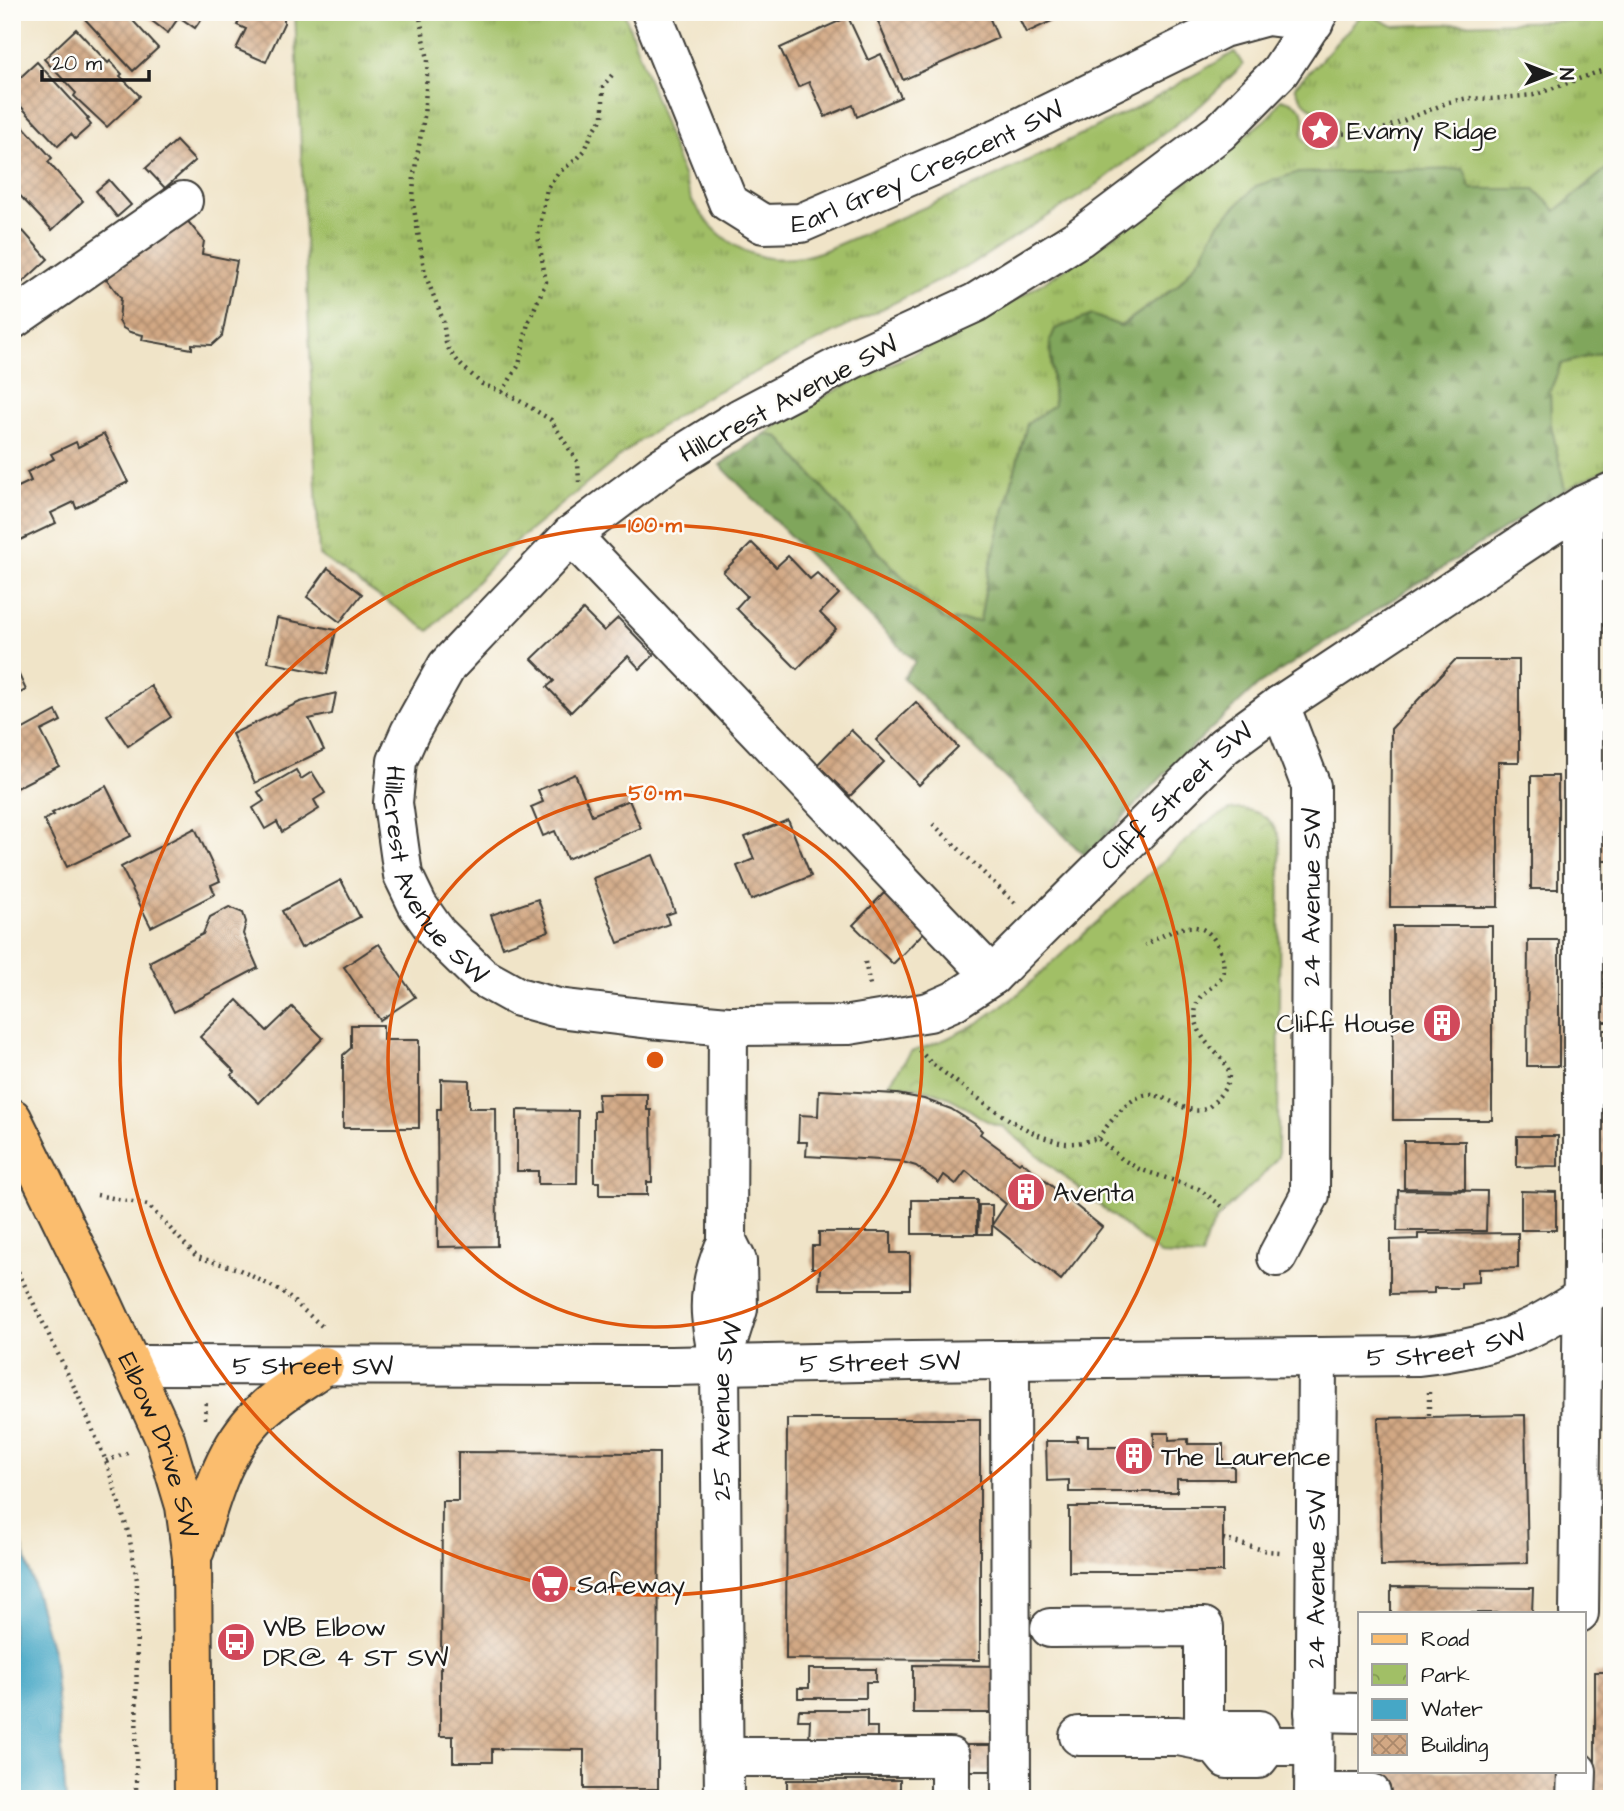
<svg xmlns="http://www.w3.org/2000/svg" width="1624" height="1811" viewBox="0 0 1624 1811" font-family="'Architects Daughter',sans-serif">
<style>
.grass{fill:url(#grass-tufts);stroke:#5e6e41;stroke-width:2}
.forest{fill:url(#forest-firs);stroke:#4e613c;stroke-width:2}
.park{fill:url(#park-crowns);stroke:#5e6e41;stroke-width:2}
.water{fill:#46a7c6;stroke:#316271;stroke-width:2}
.building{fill:url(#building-cross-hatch)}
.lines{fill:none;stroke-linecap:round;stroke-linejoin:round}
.minor-casing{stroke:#3c3a36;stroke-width:42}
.major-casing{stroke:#3c3a36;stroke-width:42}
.path{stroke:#3c3a36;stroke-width:4.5;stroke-dasharray:2 5;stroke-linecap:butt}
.minor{stroke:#fff;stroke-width:38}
.major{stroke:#fbbd6e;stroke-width:38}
.ring{fill:none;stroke:#de560d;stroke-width:3.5}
.labels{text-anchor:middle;stroke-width:5;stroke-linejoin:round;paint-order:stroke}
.poi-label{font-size:26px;fill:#1c1c1c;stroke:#fdfcf7;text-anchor:start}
.street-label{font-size:26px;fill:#1c1c1c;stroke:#fdfcf7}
.centre{fill:#de560d;stroke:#fdfcf7;stroke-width:3.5}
.ring-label{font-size:21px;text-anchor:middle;font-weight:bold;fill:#de560d;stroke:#fdfcf7;stroke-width:5;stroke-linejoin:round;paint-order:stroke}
</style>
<defs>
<pattern id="grass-tufts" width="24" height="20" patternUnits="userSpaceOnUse" patternTransform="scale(1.75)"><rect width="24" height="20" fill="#a1bf66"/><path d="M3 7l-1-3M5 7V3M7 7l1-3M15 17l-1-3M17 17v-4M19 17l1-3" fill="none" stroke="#829a53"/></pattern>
<pattern id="forest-firs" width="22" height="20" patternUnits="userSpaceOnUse" patternTransform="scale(1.75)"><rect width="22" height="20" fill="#80a65b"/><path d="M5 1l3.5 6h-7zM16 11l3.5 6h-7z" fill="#68864a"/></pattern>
<pattern id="park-crowns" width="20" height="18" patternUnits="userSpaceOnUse" patternTransform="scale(1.75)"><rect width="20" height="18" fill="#a1bf66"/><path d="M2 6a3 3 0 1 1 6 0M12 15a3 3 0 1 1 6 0" fill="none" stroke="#829a53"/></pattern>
<pattern id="building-cross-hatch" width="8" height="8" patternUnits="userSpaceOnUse" patternTransform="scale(1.75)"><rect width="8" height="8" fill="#d2a884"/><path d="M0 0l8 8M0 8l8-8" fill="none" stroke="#aa886b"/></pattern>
</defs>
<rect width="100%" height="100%" fill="#fdfcf7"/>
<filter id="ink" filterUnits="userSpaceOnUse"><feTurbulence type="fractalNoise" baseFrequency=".0143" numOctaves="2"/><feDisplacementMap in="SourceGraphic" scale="14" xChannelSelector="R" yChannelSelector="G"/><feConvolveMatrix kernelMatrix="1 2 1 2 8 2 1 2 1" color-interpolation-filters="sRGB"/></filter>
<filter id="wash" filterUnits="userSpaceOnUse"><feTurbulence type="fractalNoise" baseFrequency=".00686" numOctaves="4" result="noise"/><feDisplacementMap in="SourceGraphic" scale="28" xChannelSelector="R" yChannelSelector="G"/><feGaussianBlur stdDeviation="1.57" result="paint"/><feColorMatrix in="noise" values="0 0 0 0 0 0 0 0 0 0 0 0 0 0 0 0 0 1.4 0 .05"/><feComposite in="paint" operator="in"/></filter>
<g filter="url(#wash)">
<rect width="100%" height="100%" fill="#f0e4c8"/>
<g class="grass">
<path d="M295,12H624L692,201C724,250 766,272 823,251L986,181L1137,107L1235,52L1243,65L1201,105L1091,189L972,264L704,398L638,442L512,545L429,631L319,555Z"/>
<path d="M1364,12L1393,26L1612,19V164L1556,211L1534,189H1471L1219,223L1201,257L1178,285L1120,326L1092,315L1050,342L1054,405L1027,424L988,574L980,621L944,620L874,547L779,437L765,434C830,385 909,360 980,320C1084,263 1179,189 1271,115L1281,99C1303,104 1308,113 1302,134C1305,150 1321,149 1334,148L1338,119C1318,114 1301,106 1295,86L1321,60Z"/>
<polygon points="1608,351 1612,352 1612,466 1565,490 1551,424 1550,391 1561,364"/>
</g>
<polygon class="forest" points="1612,164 1612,352 1608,351 1561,364 1550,391 1551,424 1565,490 1258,685 1177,761 1086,857 903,678 915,662 720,465 765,434 779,437 874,547 943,620 980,621 988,574 1027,424 1054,405 1050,341 1055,329 1092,315 1121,326 1178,285 1201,257 1219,223 1256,186 1296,173 1464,169 1471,189 1534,189 1556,211"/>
<path class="park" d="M1241,809C1261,811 1273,819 1280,839L1278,1157C1272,1164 1266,1172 1260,1178C1234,1204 1207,1217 1202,1257L1161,1255L1003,1127C982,1121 977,1114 959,1103C938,1090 913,1086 889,1084L911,1052L946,1039L978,1023L1016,996L1204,824L1230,810Z"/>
<polygon class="water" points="12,1510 53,1654 66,1799 12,1799"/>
<g id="blocks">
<g class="building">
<polygon points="90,12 125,12 158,48 133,71 84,18"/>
<polygon points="140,12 206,12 195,28 179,17 168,33"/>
<polygon points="243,12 284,12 284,23 266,62 236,49 246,29 237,25"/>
<polygon points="899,12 987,12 998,38 903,80 878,22"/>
<polygon points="1016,12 1071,12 1026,33"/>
<polygon points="848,17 868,60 881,54 901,97 857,117 853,105 825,117 809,82 798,87 780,48"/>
<polygon points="76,29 108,63 110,61 122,74 120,76 140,96 107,127 74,96 76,93 44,59"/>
<polygon points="37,62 89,119 87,120 91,125 75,139 71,134 58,146 12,97 12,85"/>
<polygon points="12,114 52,158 48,162 83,201 52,230 12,187"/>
<polygon points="176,141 195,161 165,188 146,168"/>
<polygon points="109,180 131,205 117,217 96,191"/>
<polygon points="186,219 204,241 202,254 237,261 222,336 212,345 192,344 192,349 142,340 143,335 130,332 123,328 119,321 121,298 105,277"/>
<polygon points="23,231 48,259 12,292 12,241"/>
<polygon points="104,434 128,482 76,508 74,502 51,513 56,523 12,544 12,490 31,481 27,472 54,459 51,454 76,442 78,447"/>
<polygon points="752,543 776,567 788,556 810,579 817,573 839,594 820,613 836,629 797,669 736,608 747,596 723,572"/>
<polygon points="328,568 362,594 340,622 307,597"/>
<polygon points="583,610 604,631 618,618 654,655 640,669 628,656 571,712 547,687 554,681 532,659"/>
<polygon points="277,618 336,630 327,674 268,662"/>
<polygon points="12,660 26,690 12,697"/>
<polygon points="1455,660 1519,660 1519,762 1498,762 1498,907 1390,907 1391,729"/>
<polygon points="151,686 171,717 128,746 107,715"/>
<polygon points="336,693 332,714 309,719 324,750 255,783 232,734 300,702"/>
<polygon points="916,702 958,747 919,785 876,740"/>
<polygon points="56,711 61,721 41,731 59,766 12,790 12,735"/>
<polygon points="851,730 884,762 850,796 817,765"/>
<polygon points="296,770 301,779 312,772 325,793 314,800 319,809 282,832 277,822 265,829 253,808 264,801 258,792"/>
<polygon points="575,774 592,815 629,800 641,828 567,859 555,831 543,836 531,807 543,802 538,790"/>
<rect x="1531" y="776" width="27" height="113"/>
<polygon points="106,786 131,836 67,867 44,820 54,815 52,813"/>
<polygon points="788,820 811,876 751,900 737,866 754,859 745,837"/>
<rect x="1599" y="826" width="13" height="35"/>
<polygon points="195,828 220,881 211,885 215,894 151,927 121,867"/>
<polygon points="653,855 675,912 666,915 669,924 618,943 593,878"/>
<polygon points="341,880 360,917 301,948 282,911"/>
<polygon points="888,889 928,928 893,964 853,925"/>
<polygon points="538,899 549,931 503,947 491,915"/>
<polygon points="229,907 243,913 246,922 243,934 258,968 174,1012 149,962 203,934 210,917"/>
<rect x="1393" y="926" width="99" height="194"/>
<polygon points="1528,940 1559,940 1559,1066 1527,1066"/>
<polygon points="379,944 415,997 380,1020 344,967"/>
<rect x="1599" y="946" width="13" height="37"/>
<rect x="1595" y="988" width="17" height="34"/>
<polygon points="237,1000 267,1031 292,1007 323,1038 259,1103 231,1075 235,1072 200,1037"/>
<polygon points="351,1025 383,1025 383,1040 419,1040 419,1128 343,1128 343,1055 351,1048"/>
<rect x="1603" y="1030" width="9" height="28"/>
<polygon points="441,1079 469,1080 469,1108 496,1108 497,1246 438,1247 437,1109 441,1109"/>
<polygon points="819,1090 897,1094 924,1099 951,1109 975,1124 982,1131 980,1134 1019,1163 1021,1161 1102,1227 1061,1280 992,1225 1006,1204 966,1171 956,1184 944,1175 939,1183 916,1166 899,1161 806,1156 807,1142 798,1142 799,1115 818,1116"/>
<polygon points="1596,1092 1612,1092 1612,1192 1593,1192"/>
<polygon points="598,1094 647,1094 647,1110 651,1110 652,1182 647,1182 647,1195 599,1195 599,1182 594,1182 594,1111 599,1111"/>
<polygon points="517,1110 578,1111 577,1184 538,1184 538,1171 517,1171"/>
<polygon points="1517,1136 1558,1136 1558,1166 1517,1167"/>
<polygon points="1404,1141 1465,1141 1465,1189 1404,1188"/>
<polygon points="1398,1190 1487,1191 1486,1231 1397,1231"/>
<polygon points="1521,1191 1556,1192 1556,1230 1521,1230"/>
<rect x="912" y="1200" width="65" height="34"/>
<polygon points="979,1205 992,1205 992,1234 978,1234"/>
<polygon points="819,1232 891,1232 891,1253 910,1253 910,1289 819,1289 820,1268 812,1268 812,1246 819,1246"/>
<polygon points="1518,1233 1518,1268 1479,1269 1479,1282 1461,1283 1461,1288 1434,1288 1434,1293 1390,1294 1390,1240 1418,1239 1418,1234"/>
<polygon points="1525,1415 1528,1563 1381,1566 1378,1418"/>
<polygon points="787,1419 980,1419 980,1660 786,1659"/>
<polygon points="1154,1433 1169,1433 1169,1440 1188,1439 1188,1444 1223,1444 1223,1466 1234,1466 1234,1479 1177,1479 1177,1492 1069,1492 1069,1480 1047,1481 1046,1441 1077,1441 1077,1436 1088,1436 1088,1447 1154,1447"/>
<polygon points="458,1452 659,1453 658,1789 584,1789 584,1750 492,1749 492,1762 453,1762 453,1736 440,1736 440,1668 441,1668 442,1501 458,1501"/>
<rect x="1069" y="1507" width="154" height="65"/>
<polygon points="1391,1587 1533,1588 1532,1613 1391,1613"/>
<polygon points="913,1665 1003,1666 1003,1713 913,1713"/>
<polygon points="809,1669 876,1669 876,1682 866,1682 866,1698 798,1698 798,1688 809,1688"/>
<rect x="1595" y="1672" width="17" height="127"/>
<polygon points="799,1710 867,1710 867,1727 877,1727 877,1739 809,1739 810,1720 798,1720"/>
<rect x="964" y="1745" width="35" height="26"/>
<polygon points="1372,1771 1561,1771 1561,1793 1545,1793 1544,1799 1371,1799"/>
<rect x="787" y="1780" width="113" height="19"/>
</g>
</g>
</g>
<g filter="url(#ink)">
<use href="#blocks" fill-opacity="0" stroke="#3c3a36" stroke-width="2"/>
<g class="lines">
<defs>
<g id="minor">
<path id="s1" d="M651,12L728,202L763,224L801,223L998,138L1223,28L1267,16L1314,22"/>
<path id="s2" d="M1319,12L1280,71L1220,132L1079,238L975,303L853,359L740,418L663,466L571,535L447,666L410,732L397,761L393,803L403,875L418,906L437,933L482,977L518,997L558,1008L650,1019L728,1026L849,1025L929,1012L954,1001L992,976L1224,746L1280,705L1533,537L1583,505L1612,492"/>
<polyline points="12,320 183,201"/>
<polyline points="571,535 992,976"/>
<path id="s3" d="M1277,1257L1310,1195L1311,786L1280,705"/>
<polyline points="1010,1360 1011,1799"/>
<path id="s4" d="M131,1365L671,1366L912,1361L1417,1356C1457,1352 1496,1344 1532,1327C1560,1313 1585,1295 1612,1279"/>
<path d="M720,1366C709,1319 705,1294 724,1248"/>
<polyline points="1579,1613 1583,1264 1583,505"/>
<polyline points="1050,1628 1204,1627 1204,1743"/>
<polyline points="1314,1712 1360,1713"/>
<polyline points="1079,1736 1178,1736 1214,1743"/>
<polyline points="1268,1746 1260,1730 1223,1730 1214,1743 1227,1759 1258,1759 1268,1746 1314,1746"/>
<polyline points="723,1757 950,1757 950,1792"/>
<polyline points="1314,1793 1371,1793"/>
<path id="s5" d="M724,1799L720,1366L738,1309L737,1261L727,1241L728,1026"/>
<path id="s6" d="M1314,1799L1317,1357"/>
<polyline points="1576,1799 1577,1771"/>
</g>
<g id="major">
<path id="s7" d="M12,1118L103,1304L165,1439L185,1506L192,1558L194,1799"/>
<path d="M195,1550C210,1502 222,1450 259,1414C277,1395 303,1381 324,1366"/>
</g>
</defs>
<use href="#minor" class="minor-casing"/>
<use href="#major" class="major-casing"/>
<g class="path">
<polyline points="419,12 428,60 424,117 414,174 413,203 425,274 443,320 446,343 450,352 462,366 482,384 510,395 551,420 578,463 579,482"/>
<polyline points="1336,134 1376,132 1449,102 1468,98 1491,99 1534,95 1612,67"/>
<polyline points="502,392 519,365 528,323 546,282 538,236 547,189 558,173 578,158 585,150 592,133 603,117 603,86 612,75"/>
<polyline points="933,824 1015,903"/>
<polyline points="865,962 870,985"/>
<path d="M919,1050L931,1063C966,1088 1023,1138 1066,1143C1077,1144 1088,1141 1098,1138L1122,1159L1139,1169L1199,1189L1226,1209"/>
<path d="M1098,1138C1109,1123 1127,1099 1145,1095C1166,1091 1193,1123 1211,1105C1256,1060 1203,1060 1196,1020C1191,989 1218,991 1223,972C1225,964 1221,953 1218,946C1201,911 1169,932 1145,945"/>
<polyline points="97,1195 148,1205 197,1257 238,1269 283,1292 325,1329"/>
<polyline points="12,1259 77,1393 106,1461 129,1535 137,1580 136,1799"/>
<polyline points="1429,1392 1429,1417"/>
<polyline points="205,1419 206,1400"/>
<polyline points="106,1461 130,1452"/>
<polyline points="1223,1539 1267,1551 1280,1552"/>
</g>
<use href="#minor" class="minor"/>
<use href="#major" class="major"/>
</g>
</g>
<g class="ring">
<circle cx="655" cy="1060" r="267"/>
<circle cx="655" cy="1060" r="535"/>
</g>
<defs>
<symbol id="sight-disc" viewBox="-11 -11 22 22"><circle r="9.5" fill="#d1495b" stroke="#fdfcf7"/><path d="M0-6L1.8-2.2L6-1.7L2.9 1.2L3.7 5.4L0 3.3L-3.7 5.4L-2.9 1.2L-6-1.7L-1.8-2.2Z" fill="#fff"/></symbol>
<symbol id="building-disc" viewBox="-11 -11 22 22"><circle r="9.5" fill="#d1495b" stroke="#fdfcf7"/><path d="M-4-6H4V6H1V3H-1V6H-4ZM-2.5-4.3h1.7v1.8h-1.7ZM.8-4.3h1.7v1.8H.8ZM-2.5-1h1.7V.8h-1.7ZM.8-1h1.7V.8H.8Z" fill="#fff"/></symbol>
<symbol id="supermarket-disc" viewBox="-11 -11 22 22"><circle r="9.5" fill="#d1495b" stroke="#fdfcf7"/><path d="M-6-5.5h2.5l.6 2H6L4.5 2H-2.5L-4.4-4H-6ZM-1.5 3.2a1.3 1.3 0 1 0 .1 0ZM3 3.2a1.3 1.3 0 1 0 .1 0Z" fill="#fff"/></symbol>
<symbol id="bus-disc" viewBox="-11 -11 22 22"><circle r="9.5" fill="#d1495b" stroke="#fdfcf7"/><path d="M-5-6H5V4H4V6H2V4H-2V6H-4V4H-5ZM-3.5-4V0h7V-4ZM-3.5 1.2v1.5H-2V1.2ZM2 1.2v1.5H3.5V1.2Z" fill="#fff"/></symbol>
</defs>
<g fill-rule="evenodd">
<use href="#sight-disc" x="1298" y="108" width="44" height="44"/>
<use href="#building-disc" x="1420" y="1001" width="44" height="44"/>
<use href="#building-disc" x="1004" y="1170" width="44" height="44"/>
<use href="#building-disc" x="1112" y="1434" width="44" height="44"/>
<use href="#supermarket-disc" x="528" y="1562" width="44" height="44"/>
<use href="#bus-disc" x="214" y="1620" width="44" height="44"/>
</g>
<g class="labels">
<g class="poi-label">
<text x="1347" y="139">Evamy Ridge</text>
<text x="1415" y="1032" text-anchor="end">Cliff House</text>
<text x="1053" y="1201">Aventa</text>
<text x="1161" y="1465">The Laurence</text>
<text x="577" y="1593">Safeway</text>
<text x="263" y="1636">WB Elbow<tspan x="263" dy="30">DR@ 4 ST SW</tspan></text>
</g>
<g class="street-label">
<text dy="9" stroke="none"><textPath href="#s1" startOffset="422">Earl Grey Crescent SW</textPath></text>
<text transform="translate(788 398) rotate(-28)" y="9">Hillcrest Avenue SW</text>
<text dy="9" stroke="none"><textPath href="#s2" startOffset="2242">Cliff Street SW</textPath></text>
<text dy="9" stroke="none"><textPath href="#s2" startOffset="1337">Hillcrest Avenue SW</textPath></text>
<text dy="9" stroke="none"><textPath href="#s3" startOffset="368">24 Avenue SW</textPath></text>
<text dy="9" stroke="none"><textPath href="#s4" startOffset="1316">5 Street SW</textPath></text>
<text dy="9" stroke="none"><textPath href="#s4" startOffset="749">5 Street SW</textPath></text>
<text dy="9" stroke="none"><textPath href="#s4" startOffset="182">5 Street SW</textPath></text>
<text dy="9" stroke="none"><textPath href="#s5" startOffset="388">25 Avenue SW</textPath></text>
<text dy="9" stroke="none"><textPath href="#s7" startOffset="359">Elbow Drive SW</textPath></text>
<text dy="9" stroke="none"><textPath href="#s6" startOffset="220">24 Avenue SW</textPath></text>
</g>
</g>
<circle cx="655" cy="1060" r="10" class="centre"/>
<g class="ring-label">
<text x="655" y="532">100 m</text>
<text x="655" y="800">50 m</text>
</g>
<rect width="1624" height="1811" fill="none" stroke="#fdfcf7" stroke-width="42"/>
<rect x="1358" y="1612" width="228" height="161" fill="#fdfcf7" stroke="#a3a29f" stroke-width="2"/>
<rect x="1372" y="1634" width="35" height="10" fill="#fbbd6e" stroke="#a3a29f" stroke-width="2"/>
<text x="1421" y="1646" font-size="21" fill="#1c1c1c">Road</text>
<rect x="1372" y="1664" width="35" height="21" fill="url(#park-crowns)" stroke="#a3a29f" stroke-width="2"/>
<text x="1421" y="1682" font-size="21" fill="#1c1c1c">Park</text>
<rect x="1372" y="1699" width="35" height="21" fill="#46a7c6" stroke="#a3a29f" stroke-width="2"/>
<text x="1421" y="1716" font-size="21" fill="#1c1c1c">Water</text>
<rect x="1372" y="1734" width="35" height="21" fill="url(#building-cross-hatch)" stroke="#a3a29f" stroke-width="2"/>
<text x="1421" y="1752" font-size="21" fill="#1c1c1c">Building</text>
<g transform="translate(1550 74) rotate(90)" stroke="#fdfcf7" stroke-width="5" paint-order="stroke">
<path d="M0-5L12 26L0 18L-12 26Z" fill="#1c1c1c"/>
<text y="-10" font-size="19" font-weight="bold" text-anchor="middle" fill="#1c1c1c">N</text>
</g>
<path d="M42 70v10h107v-10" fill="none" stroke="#1c1c1c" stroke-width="3.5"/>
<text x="52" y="70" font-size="21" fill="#1c1c1c" stroke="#fdfcf7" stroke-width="5" paint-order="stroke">20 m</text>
</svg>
